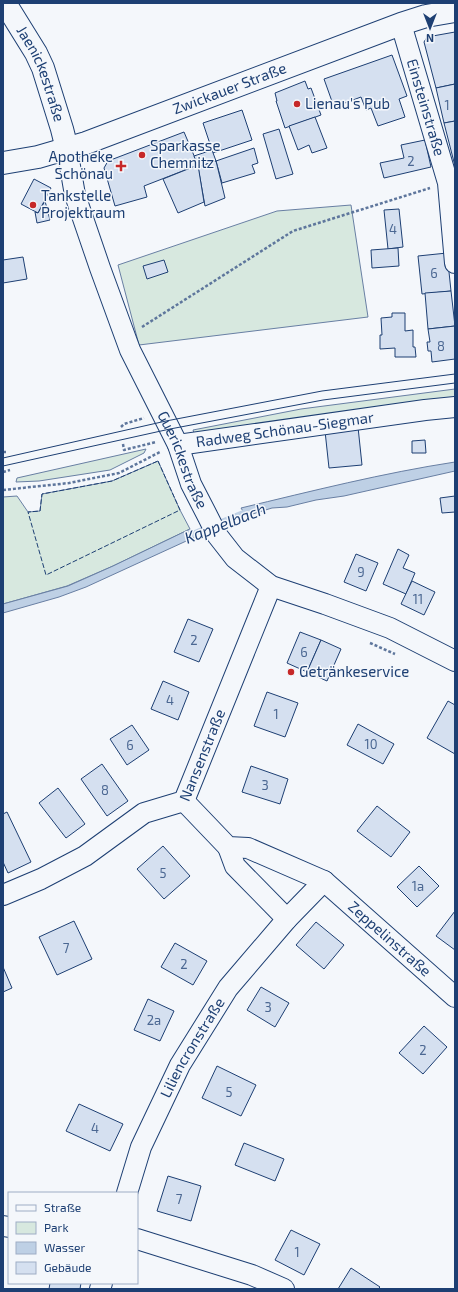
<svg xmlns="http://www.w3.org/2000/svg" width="458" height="1292" viewBox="0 0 458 1292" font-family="'Exo 2',sans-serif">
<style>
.green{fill:#d7e8df;stroke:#687fa3}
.water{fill:#bed0e5;stroke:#687fa3}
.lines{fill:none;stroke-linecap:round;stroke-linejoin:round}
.stream{stroke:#bed0e5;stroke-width:5.5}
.building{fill:#d5e0f0;stroke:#1d3f73}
.minor-casing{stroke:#1d3f73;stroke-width:22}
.major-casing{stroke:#1d3f73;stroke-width:24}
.path{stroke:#5e769c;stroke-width:2.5;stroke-dasharray:3 2;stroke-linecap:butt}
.minor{stroke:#f4f7fb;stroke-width:20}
.major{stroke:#f4f7fb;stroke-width:22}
.tram{stroke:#1d3f73;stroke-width:1}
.fence{stroke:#1d3f73;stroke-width:1;stroke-dasharray:5 2;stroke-linecap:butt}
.poi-dot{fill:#c62828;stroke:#f4f7fb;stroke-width:1.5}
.labels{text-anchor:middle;stroke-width:3;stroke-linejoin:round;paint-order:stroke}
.number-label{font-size:13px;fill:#4b6792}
.street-label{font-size:15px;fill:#1d3f73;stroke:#f4f7fb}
.poi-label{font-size:15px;fill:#1d3f73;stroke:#f4f7fb;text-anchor:start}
.water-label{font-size:16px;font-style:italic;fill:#1d3f73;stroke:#f4f7fb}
</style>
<rect width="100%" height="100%" fill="#f4f7fb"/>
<g class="green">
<polygon points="351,205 368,317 139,345 118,265 277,211"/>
<polygon points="455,389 455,399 196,439 193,430 301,409"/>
<polygon points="146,449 144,453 110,470 39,481 16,482 17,478"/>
<polygon points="158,461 180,510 190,529 113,566 67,586 3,604 3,497 17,496 28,512 40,511 42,494 112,481"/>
</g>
<g class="water">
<path d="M455,462V471L344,496L316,500L287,507L272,508L246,516L241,508C312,491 383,473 455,462Z"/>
<polygon points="190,529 195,537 86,587 59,597 3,613 3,604 68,586 113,566"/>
</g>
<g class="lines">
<polyline class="stream" points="187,536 250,510"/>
</g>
<g class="building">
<polygon points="455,32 455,84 436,88 424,42 427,37"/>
<polygon points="392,55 407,96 399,99 405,117 378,126 371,108 366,110 361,97 334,107 324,79"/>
<polygon points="305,81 308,89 311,88 321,115 285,128 276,101 277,101 275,93"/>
<polygon points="455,84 455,121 444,123 436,88"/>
<polygon points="242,110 252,140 213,153 203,123"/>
<polygon points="315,117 327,148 312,153 309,145 298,150 289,126"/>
<polygon points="455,121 455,166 444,123"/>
<polygon points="279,129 293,174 276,179 263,134"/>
<polygon points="184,132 198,165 144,186 147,197 115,206 104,168 108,161"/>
<polygon points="425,140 431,167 384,178 380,163 404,158 401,145"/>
<polygon points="254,148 258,163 252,165 255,173 222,183 216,161"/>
<polygon points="212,150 216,161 198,167 194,156"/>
<polygon points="216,161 225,198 205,206 198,167"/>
<polygon points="198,165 204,202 178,213 163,179"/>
<polygon points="34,179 51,188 38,213 21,204"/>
<polygon points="45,201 50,220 37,223 35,212 38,213"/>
<polygon points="399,209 403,247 388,249 384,210"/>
<polygon points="398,248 399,266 372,268 371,250"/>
<polygon points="447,253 451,291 422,294 418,256"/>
<polygon points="23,257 27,279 3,283 3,260"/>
<polygon points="164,260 168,272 147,279 143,266"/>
<polygon points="451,291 455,326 428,329 425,293"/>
<polygon points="392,313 405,313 405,331 413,330 413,347 415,347 416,357 395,357 395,348 380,349 380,335 382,335 381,318 392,317"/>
<polygon points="455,326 455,359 432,362 431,351 428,351 427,342 430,342 428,329"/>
<polygon points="358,427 362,465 329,468 325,431"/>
<polygon points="425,440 426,453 412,453 412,441"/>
<polygon points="455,496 455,512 442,513 440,498"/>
<polygon points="398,549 409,555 403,568 415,573 406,594 383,584"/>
<polygon points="356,554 378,563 366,591 344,582"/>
<polygon points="412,581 435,592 424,615 401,604"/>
<polygon points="188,619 213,629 199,662 174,652"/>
<polygon points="300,632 321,640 307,672 287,663"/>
<polygon points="321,640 341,649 327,681 307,672"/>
<polygon points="163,681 189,692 178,720 151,709"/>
<polygon points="267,692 298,703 285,737 254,726"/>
<polygon points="448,701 455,705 455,754 427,738"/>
<polygon points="358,724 394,744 383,764 347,745"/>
<polygon points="132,725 149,750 127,765 110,739"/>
<polygon points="102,764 128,801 107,816 81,779"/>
<polygon points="251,766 288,779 280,804 242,792"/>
<polygon points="58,788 85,824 66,838 39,803"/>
<polygon points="377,806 410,832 391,857 357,831"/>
<polygon points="7,812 31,862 8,873 3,862 3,814"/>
<polygon points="163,846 190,876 164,899 137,869"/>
<polygon points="419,866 439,886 417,907 397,887"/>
<polygon points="455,911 455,950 436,936"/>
<polygon points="74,921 92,959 57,975 39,937"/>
<polygon points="316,922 344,945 324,969 296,945"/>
<polygon points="175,943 207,961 193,985 161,967"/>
<polygon points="3,967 12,988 3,992"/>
<polygon points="261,987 289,1003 275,1027 247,1010"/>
<polygon points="148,999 174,1011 160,1041 134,1030"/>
<polygon points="424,1026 447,1047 423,1074 399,1053"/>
<polygon points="217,1066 256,1085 241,1116 202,1098"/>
<polygon points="79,1104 123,1124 110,1151 66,1131"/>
<polygon points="244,1143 284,1159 275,1181 235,1165"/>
<polygon points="168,1176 201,1186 191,1221 157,1211"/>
<polygon points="291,1230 320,1244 304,1275 275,1260"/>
<polygon points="351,1268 380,1287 378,1289 338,1289"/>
<polygon points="50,1283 81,1283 80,1289 49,1289"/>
</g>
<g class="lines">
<defs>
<g id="minor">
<path id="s1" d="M401,24L448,183L455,263"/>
<path id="s2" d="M67,149L75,195L100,268L130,350L178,445L191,484L208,517L217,535L235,558L271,586L325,604L390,628L455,661"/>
<path id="s3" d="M178,445L425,410L455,407"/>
<path id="s4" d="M184,801L228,847L248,848L324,881L455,997"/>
<polyline points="228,847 235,866 287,919"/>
<path id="s5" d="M3,895L41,879L85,856L144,813L184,801L271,586"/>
<path id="s6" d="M127,1193L141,1147L180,1065L228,988L287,919L324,881"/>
<polyline points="3,1226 9,1227"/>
<polyline points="137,1239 252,1275 284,1289"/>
<polyline points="100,1289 102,1283"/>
</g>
<g id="major">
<path id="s7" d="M5,3L36,53L43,68L62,129L67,149"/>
<path id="s8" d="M3,163L38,157L86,143L401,24L426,16L455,11"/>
</g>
</defs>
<use href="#minor" class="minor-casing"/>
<use href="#major" class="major-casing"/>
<g class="path">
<polyline points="142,327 293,231 430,188"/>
<polyline points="121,427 124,424 144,418"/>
<polyline points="123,444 124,450 156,442"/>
<polyline points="3,452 6,452"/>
<polyline points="3,472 10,470"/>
<polyline points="3,490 69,483 119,473 160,452"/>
<polyline points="370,643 395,654"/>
</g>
<use href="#minor" class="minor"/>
<use href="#major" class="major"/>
<g class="tram">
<polyline points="3,458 166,421 322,391 455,374"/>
<polyline points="3,466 170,429 323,400 455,383"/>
</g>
<polygon class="fence" points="158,461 180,510 46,575 28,512 40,511 42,494 112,481"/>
</g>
<g class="poi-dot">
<circle cx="297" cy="104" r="4"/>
<circle cx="142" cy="155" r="4"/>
<path d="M119 160h4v4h4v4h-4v4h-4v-4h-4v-4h4z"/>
<circle cx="33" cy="205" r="4"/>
<circle cx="291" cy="672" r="4"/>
</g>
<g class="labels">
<g class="number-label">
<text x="447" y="110">1</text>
<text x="411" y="166">2</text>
<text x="393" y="234">4</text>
<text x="434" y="278">6</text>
<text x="441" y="351">8</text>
<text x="361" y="577">9</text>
<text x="418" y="604">11</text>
<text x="194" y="645">2</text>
<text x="304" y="657">6</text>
<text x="170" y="705">4</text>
<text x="276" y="719">1</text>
<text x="371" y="749">10</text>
<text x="130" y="750">6</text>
<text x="265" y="790">3</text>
<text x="105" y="795">8</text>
<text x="163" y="878">5</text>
<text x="418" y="891">1a</text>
<text x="66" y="953">7</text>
<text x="184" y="969">2</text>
<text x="268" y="1012">3</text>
<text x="154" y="1025">2a</text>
<text x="423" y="1055">2</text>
<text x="229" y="1097">5</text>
<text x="95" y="1133">4</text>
<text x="179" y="1204">7</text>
<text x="297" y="1257">1</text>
</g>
<g class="street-label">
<text dy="5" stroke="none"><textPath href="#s7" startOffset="80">Jaenickestraße</textPath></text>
<text dy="5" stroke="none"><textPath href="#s8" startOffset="239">Zwickauer Straße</textPath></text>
<text dy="5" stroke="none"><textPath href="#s1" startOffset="87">Einsteinstraße</textPath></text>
<text dy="5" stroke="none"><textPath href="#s3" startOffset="108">Radweg Schönau-Siegmar</textPath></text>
<text dy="5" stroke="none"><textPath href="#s2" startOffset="333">Guerickestraße</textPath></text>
<text dy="5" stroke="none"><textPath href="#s5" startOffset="255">Nansenstraße</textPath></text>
<text dy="5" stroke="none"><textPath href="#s4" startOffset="254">Zeppelinstraße</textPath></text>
<text dy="5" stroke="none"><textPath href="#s6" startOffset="160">Liliencronstraße</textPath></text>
</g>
<g class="poi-label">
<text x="305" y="109">Lienau's Pub</text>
<text x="150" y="151">Sparkasse<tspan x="150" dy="17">Chemnitz</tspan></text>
<text x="113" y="162" text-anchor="end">Apotheke<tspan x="113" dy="17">Schönau</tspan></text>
<text x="41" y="201">Tankstelle<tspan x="41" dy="17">Projektraum</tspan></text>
<text x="299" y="677">Getränkeservice</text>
</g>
<g class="water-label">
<text transform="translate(225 523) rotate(-21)" y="6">Kappelbach</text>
</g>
</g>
<rect width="458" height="1292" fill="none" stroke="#1d3f73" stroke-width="8"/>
<rect x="8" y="1192" width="130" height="92" fill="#f4f7fb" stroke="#9eadc5"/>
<rect x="16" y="1205" width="20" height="6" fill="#f4f7fb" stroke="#9eadc5"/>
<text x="44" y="1212" font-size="12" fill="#1d3f73">Straße</text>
<rect x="16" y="1222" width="20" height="12" fill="#d7e8df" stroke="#9eadc5"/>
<text x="44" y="1232" font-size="12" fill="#1d3f73">Park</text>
<rect x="16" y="1242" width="20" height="12" fill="#bed0e5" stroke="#9eadc5"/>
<text x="44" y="1252" font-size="12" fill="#1d3f73">Wasser</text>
<rect x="16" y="1262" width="20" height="12" fill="#d5e0f0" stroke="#9eadc5"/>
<text x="44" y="1272" font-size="12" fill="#1d3f73">Gebäude</text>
<g transform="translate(430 28) rotate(180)" stroke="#f4f7fb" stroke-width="3" paint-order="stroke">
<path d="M0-3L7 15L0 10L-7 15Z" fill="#1d3f73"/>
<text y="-6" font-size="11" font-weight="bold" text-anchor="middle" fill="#1d3f73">N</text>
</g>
</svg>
